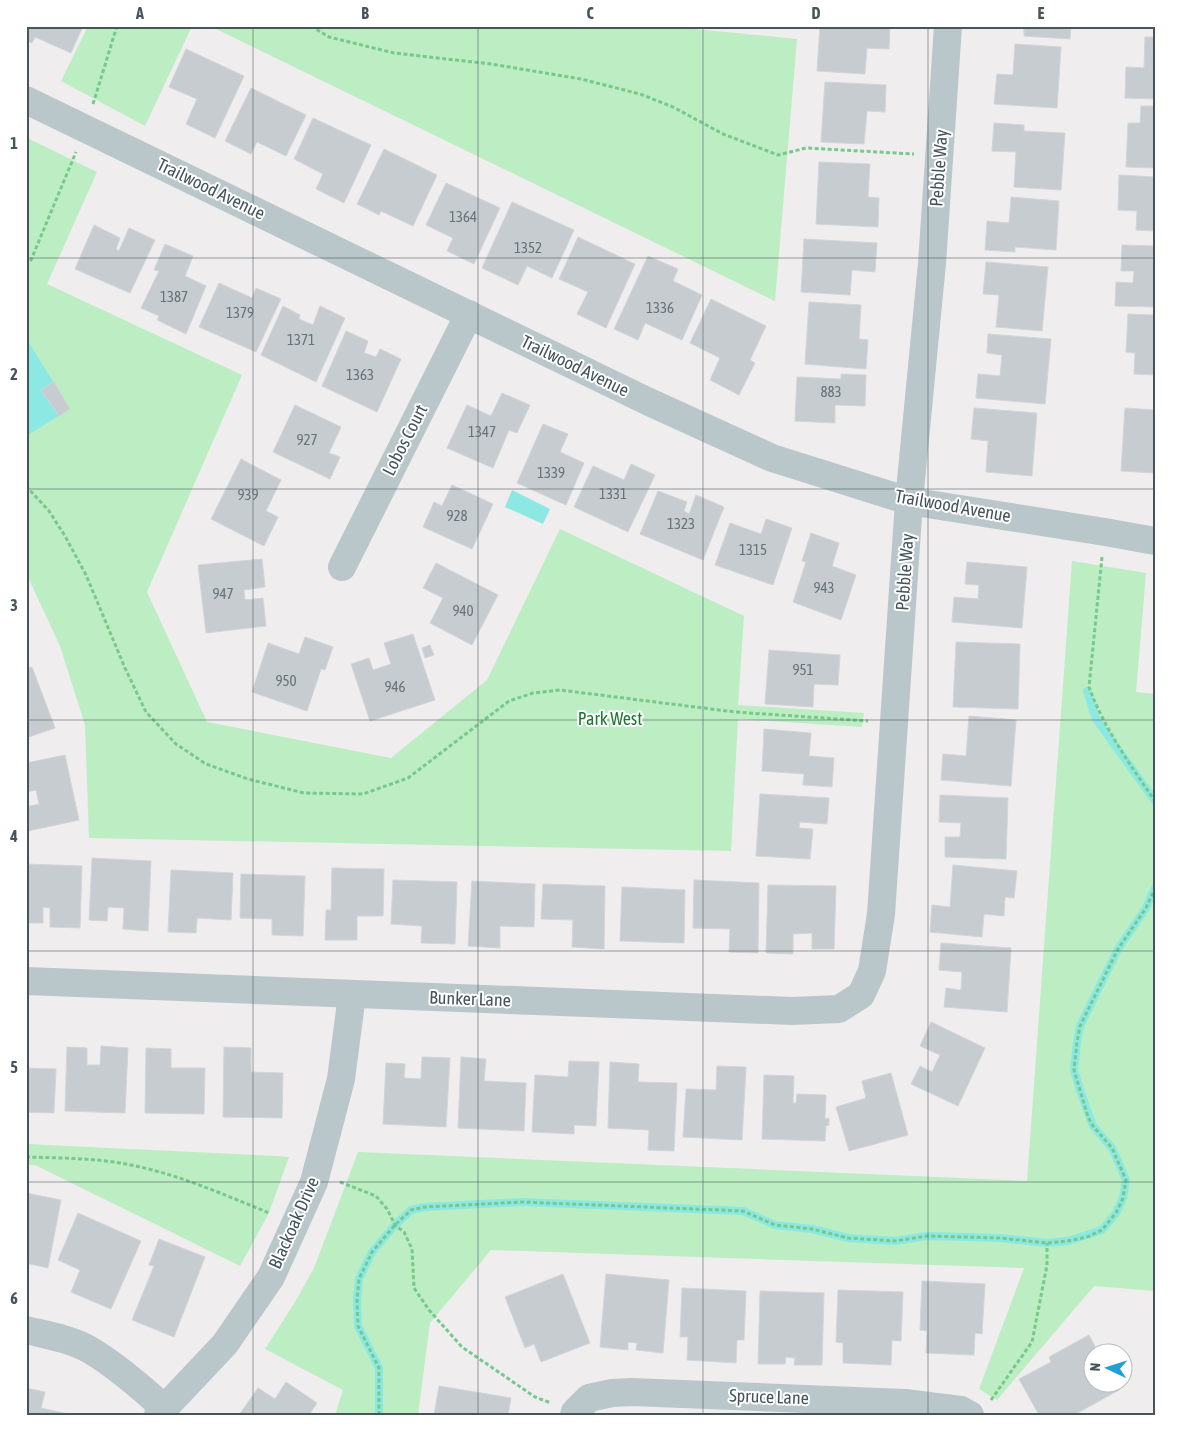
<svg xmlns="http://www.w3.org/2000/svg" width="1181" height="1441" viewBox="0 0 1181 1441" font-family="'Asap Condensed',sans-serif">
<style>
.green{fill:#bcedc3}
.water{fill:#8be8e3}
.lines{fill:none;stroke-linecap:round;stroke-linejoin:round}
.stream{stroke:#8be8e3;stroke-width:8}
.building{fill:#c7ccd0;stroke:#d1d5d9}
.path{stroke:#76c98b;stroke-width:3;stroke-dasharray:4 2.5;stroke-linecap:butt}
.minor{stroke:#b9c6ca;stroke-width:28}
.grid{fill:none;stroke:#46555a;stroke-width:1;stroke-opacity:0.55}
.labels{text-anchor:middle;stroke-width:4;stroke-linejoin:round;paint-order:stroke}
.number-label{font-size:15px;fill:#667378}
.street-label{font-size:18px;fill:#46555a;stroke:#fff}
.park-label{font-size:18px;fill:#1a7831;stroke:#fff}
.neatline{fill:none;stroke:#46555a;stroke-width:2}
.grid-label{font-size:16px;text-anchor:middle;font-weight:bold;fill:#46555a}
</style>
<rect width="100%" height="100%" fill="#f0edee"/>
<g class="green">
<polygon points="88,26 192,26 145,126 61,81"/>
<polygon points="210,26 663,26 797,39 775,301"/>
<polygon points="27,138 97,172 47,284 242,375 147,592 207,722 391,758 487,680 560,529 744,616 738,705 864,713 862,727 738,719 731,851 89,838 85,725 60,646 26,573"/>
<polygon points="1072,561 1146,573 1136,692 1155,694 1155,1291 1094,1286 997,1400 979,1389 1024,1268 491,1250 430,1323 418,1415 335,1415 343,1390 265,1349 295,1302 314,1268 358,1152 1027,1181"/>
<polygon points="26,1144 277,1156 289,1157 269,1213 240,1266 35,1165 26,1165"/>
</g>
<g class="water">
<polygon points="26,338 70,409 26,436"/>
<polygon points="512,490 550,509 543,524 505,507"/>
</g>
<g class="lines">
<g class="stream">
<polyline points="1087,691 1096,719 1155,801"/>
<polyline points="379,1415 379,1368 358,1326 357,1300 359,1279 372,1252 395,1225 411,1210 425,1207 522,1202 743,1211 775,1225 812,1229 848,1238 895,1241 927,1236 1000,1238 1047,1243 1068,1241 1102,1230 1116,1213 1123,1198 1126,1180 1112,1148 1093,1126 1081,1093 1074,1070 1077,1042 1080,1026 1118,949 1146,908 1155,888"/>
</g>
</g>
<g class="building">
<polygon points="26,26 83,26 71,53 35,37 32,43 26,40"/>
<polygon points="820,26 890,26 889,49 867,48 865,74 817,71"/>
<polygon points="1024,26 1071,26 1070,39 1024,36"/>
<polygon points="1145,37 1155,37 1155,99 1125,98 1126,67 1144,68"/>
<polygon points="1015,44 1061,47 1057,108 994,104 997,74 1013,75"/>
<polygon points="186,49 244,76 215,138 186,124 197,99 169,87"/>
<polygon points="825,82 886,85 885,112 867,111 864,144 821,142"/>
<polygon points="251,88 306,115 286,156 257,142 251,154 225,141"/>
<polygon points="1141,106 1155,106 1155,168 1126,167 1128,123 1140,123"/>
<polygon points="313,118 371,145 344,203 316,189 323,174 294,159"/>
<polygon points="994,123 1024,125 1024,131 1065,133 1061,190 1014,187 1016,152 992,151"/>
<polygon points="384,149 437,175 413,226 381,211 379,215 357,204"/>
<polygon points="819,162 870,164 868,197 879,198 878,227 816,224"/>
<polygon points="1119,175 1155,177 1155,231 1136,230 1137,211 1118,210"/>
<polygon points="446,183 500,208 474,264 447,251 453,238 426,225"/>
<polygon points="1011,197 1059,201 1056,250 1015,247 1015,252 985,250 987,221 1009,223"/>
<polygon points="512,202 574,230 552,278 527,266 518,285 482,268"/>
<polygon points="94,225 120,238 116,249 119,251 129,228 155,240 130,293 75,269"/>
<polygon points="578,237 635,264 606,328 577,314 588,292 559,279"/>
<polygon points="804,239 877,243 875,272 852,270 850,295 801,292"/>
<polygon points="165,244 193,256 185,276 206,286 186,334 157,320 159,316 141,308 159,271 154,270"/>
<polygon points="1122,245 1155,246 1155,307 1115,306 1116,282 1133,283 1134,271 1121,271"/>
<polygon points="648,256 678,269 673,281 702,295 682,340 645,323 638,340 614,329"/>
<polygon points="986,262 1048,267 1042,331 996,327 999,295 983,294"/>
<polygon points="219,283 252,298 256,288 281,299 256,352 199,327"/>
<polygon points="711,299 766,326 750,360 755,363 739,395 710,380 720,358 690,343"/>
<polygon points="809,302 861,305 859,339 868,340 866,369 805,364"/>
<polygon points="283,306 300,315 299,319 313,325 320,306 345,318 316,382 261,355"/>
<polygon points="1128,314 1155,315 1155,375 1134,374 1135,353 1126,352"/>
<polygon points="346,331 368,341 364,353 376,357 380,349 401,359 377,412 322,386"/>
<polygon points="988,334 1051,339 1045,404 976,398 978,374 1000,376 1002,355 987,353"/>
<polygon points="841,374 866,375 865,406 835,405 835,423 795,421 797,377 841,379"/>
<polygon points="54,382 70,409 59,416 41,390"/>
<polygon points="502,393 530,405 517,433 509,430 493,468 447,448 467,405 491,416"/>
<polygon points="295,405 341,427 329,453 340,457 330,479 273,452"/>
<polygon points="974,408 1037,413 1032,476 986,472 988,441 971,439"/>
<polygon points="1125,408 1155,410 1155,473 1121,471"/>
<polygon points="543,424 568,434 560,452 584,463 566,505 517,483"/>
<polygon points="241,459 281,480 266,511 278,517 264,546 211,519"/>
<polygon points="631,464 655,475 628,532 574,507 593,466 624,480"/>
<polygon points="452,485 493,504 472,549 423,527 434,502 442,506"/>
<polygon points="658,491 687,502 684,511 689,514 696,495 724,507 703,560 640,534"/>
<polygon points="766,519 792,528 773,585 715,565 730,523 761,534"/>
<polygon points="811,533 839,543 832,566 856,575 841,620 793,602 806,562 802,561"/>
<polygon points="262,559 265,587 244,590 245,600 263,598 266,626 206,633 198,565"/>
<polygon points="967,562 1027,567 1022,628 952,622 954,597 978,599 979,585 965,584"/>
<polygon points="436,563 498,595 472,645 430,623 443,598 423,588"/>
<polygon points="413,634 435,700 370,721 351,664 369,658 373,670 391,664 384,643"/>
<polygon points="305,637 333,647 325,670 321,669 307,711 252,692 268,643 299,654"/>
<polygon points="956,642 1020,644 1018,709 953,707"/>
<polygon points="430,645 434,655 425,658 422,648"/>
<polygon points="769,650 840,655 838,685 814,684 813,707 765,704"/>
<polygon points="32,667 55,728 26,738 26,669"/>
<polygon points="969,716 1016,720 1011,786 941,780 943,754 966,756"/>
<polygon points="764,729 811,733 809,756 834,758 832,787 803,785 804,774 762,771"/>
<polygon points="65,755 79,820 28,831 26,807 39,804 36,790 26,792 26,763"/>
<polygon points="760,794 829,798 827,824 800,822 799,828 813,829 810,859 756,856"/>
<polygon points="940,795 1008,798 1006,859 945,857 945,837 960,837 961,823 939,822"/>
<polygon points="92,858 151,861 148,931 123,929 124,908 108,907 107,921 89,920"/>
<polygon points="26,864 82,866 80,928 50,927 50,908 43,907 43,923 26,923"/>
<polygon points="953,865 1017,871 1014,898 1005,897 1004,916 984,914 982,937 930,932 932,905 950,907"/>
<polygon points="332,868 384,869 383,916 357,916 357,940 325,940 326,910 331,910"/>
<polygon points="171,870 233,873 231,920 197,918 196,933 168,932"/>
<polygon points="241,874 305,876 303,936 272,935 272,919 240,918"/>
<polygon points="393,880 457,882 455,944 421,943 422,926 391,924"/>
<polygon points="694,880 759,883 758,953 729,952 730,929 693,928"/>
<polygon points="472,881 535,884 534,927 500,926 500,948 468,946"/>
<polygon points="543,884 605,886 604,949 572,947 573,920 541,919"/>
<polygon points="768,885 836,886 834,949 812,949 812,933 793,934 793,954 766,953"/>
<polygon points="622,887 685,890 684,943 620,941"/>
<polygon points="941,943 1011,948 1007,1012 944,1007 946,988 961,990 962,972 939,970"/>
<polygon points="931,1022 985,1048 958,1106 911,1084 920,1066 932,1072 940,1055 920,1046"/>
<polygon points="101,1046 128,1048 125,1113 65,1111 67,1047 87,1048 87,1065 100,1065"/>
<polygon points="224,1047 251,1048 251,1072 283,1073 282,1118 223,1117"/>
<polygon points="146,1048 171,1049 171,1068 205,1068 204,1114 145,1113"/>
<polygon points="422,1057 450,1058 446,1127 383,1124 386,1063 405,1064 404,1078 421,1079"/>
<polygon points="461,1057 486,1059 484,1081 526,1083 524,1131 458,1128"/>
<polygon points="569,1061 599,1062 596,1126 574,1125 574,1134 532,1132 535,1075 568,1077"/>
<polygon points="610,1062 639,1064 638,1082 677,1083 674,1151 648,1150 649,1130 608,1128"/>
<polygon points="717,1066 746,1067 742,1140 683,1137 686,1089 716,1090"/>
<polygon points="26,1068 56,1069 54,1113 26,1112"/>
<polygon points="891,1073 908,1135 849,1151 836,1107 866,1098 862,1081"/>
<polygon points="764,1075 794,1076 793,1103 796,1103 797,1094 826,1095 825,1119 829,1118 829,1125 826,1126 825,1141 762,1139"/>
<polygon points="26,1193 61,1200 48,1268 26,1263"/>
<polygon points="78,1213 141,1241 111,1309 71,1292 80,1270 58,1260"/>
<polygon points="159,1239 205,1257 174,1337 132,1320 154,1266 149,1265"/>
<polygon points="563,1274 590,1343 541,1362 534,1344 525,1348 505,1297"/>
<polygon points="606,1274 669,1280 663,1353 636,1350 637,1343 628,1342 628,1350 600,1347"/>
<polygon points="922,1281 985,1284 982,1334 975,1333 974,1355 926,1353 927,1331 920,1330"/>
<polygon points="682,1288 746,1291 744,1340 737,1340 736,1363 687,1360 688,1337 680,1337"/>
<polygon points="838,1290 903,1292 901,1341 892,1340 891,1365 843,1363 843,1343 836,1342"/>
<polygon points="760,1291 824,1293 822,1365 794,1365 795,1358 786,1357 785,1364 758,1364"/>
<polygon points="1089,1335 1099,1354 1094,1354 1094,1384 1116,1384 1119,1390 1074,1415 1039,1415 1019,1379 1051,1362 1049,1357"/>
<polygon points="286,1382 317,1403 309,1415 239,1415 258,1388 275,1399"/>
<polygon points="439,1386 511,1398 508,1415 434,1415"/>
<polygon points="26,1388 45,1392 41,1408 73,1415 26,1415"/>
</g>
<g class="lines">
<g class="path">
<polyline points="311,26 329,37 394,53 491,64 581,79 640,94 673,107 723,134 778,155 806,148 914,154"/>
<polyline points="93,104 117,26"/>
<polyline points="26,266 31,260 76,152"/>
<polyline points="26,486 49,511 65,536 86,575 125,668 146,712 176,744 206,764 248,779 304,793 363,794 408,778 509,701 533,693 560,690 735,712 868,721"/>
<path d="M1102,557L1089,687C1104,728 1130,765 1155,801"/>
<path d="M26,1157C59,1158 94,1158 126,1164C175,1173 223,1194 269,1213"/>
<polyline points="340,1182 376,1196 387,1209 395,1225 404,1232 412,1249 414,1288 429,1310 462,1347 535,1397 551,1403"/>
<polyline points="991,1400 1032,1342 1047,1265 1047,1243"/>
<polyline points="379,1415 379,1368 358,1326 357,1300 359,1279 372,1252 395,1225 411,1210 425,1207 522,1202 743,1211 775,1225 812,1229 848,1238 895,1241 927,1236 1000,1238 1047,1243 1068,1241 1087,1237 1102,1230 1116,1213 1123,1198 1126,1180 1112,1148 1093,1126 1088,1117 1074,1070 1077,1042 1080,1026 1118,949 1146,908 1155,888"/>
</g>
<g class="minor">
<polyline points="26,100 647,401 772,458 909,501 1105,532 1155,541"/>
<polyline points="342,567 469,314"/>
<polyline points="26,981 792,1011 839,1009 861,995 872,971 881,914 909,501 932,263 948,26"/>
<path d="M26,1330C47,1335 71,1339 90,1350C117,1366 141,1387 164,1408"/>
<polyline points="158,1415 225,1344 271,1277 314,1182 341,1079 352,995"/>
<polyline points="574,1415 575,1412 589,1398 612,1393 632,1392 905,1403 961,1410 970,1415"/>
</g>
</g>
<path class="grid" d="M253,26V1415M478,26V1415M703,26V1415M928,26V1415M26,258H1155M26,489H1155M26,720H1155M26,951H1155M26,1182H1155"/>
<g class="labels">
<g class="number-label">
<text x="463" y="222">1364</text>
<text x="528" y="253">1352</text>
<text x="174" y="302">1387</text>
<text x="660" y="313">1336</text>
<text x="240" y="318">1379</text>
<text x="301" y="345">1371</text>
<text x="360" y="380">1363</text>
<text x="831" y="397">883</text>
<text x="482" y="437">1347</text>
<text x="307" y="445">927</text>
<text x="551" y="478">1339</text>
<text x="613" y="499">1331</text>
<text x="248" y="500">939</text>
<text x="457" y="521">928</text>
<text x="681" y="529">1323</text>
<text x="753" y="555">1315</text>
<text x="824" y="593">943</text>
<text x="223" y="599">947</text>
<text x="463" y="616">940</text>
<text x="803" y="675">951</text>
<text x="286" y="686">950</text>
<text x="395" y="692">946</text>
</g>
<g class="street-label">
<text transform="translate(939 168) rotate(-86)" y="6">Pebble Way</text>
<text transform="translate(211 189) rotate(26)" y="6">Trailwood Avenue</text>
<text transform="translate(575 366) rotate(26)" y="6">Trailwood Avenue</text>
<text transform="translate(405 440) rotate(-63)" y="6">Lobos Court</text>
<text transform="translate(953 506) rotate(10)" y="6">Trailwood Avenue</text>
<text transform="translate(905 572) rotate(-86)" y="6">Pebble Way</text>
<text transform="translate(470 999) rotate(2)" y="6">Bunker Lane</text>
<text transform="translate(294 1223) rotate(-66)" y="6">Blackoak Drive</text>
<text transform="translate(769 1397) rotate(2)" y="6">Spruce Lane</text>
</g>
<g class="park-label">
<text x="610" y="725">Park West</text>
</g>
</g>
<rect width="1181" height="1441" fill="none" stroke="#ffffff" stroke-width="55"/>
<g transform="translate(1108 1368) rotate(274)"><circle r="24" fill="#ffffff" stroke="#b5bbbd"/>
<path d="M0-4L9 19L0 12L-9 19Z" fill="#209fd7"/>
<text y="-8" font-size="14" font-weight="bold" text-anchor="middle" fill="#46555a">N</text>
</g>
<rect x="28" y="28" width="1126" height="1386" class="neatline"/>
<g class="grid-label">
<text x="140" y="19">A</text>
<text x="365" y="19">B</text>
<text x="590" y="19">C</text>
<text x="816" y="19">D</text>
<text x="1041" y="19">E</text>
<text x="14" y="149">1</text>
<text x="14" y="380">2</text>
<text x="14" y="611">3</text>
<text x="14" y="842">4</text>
<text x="14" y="1073">5</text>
<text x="14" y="1304">6</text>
</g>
</svg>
